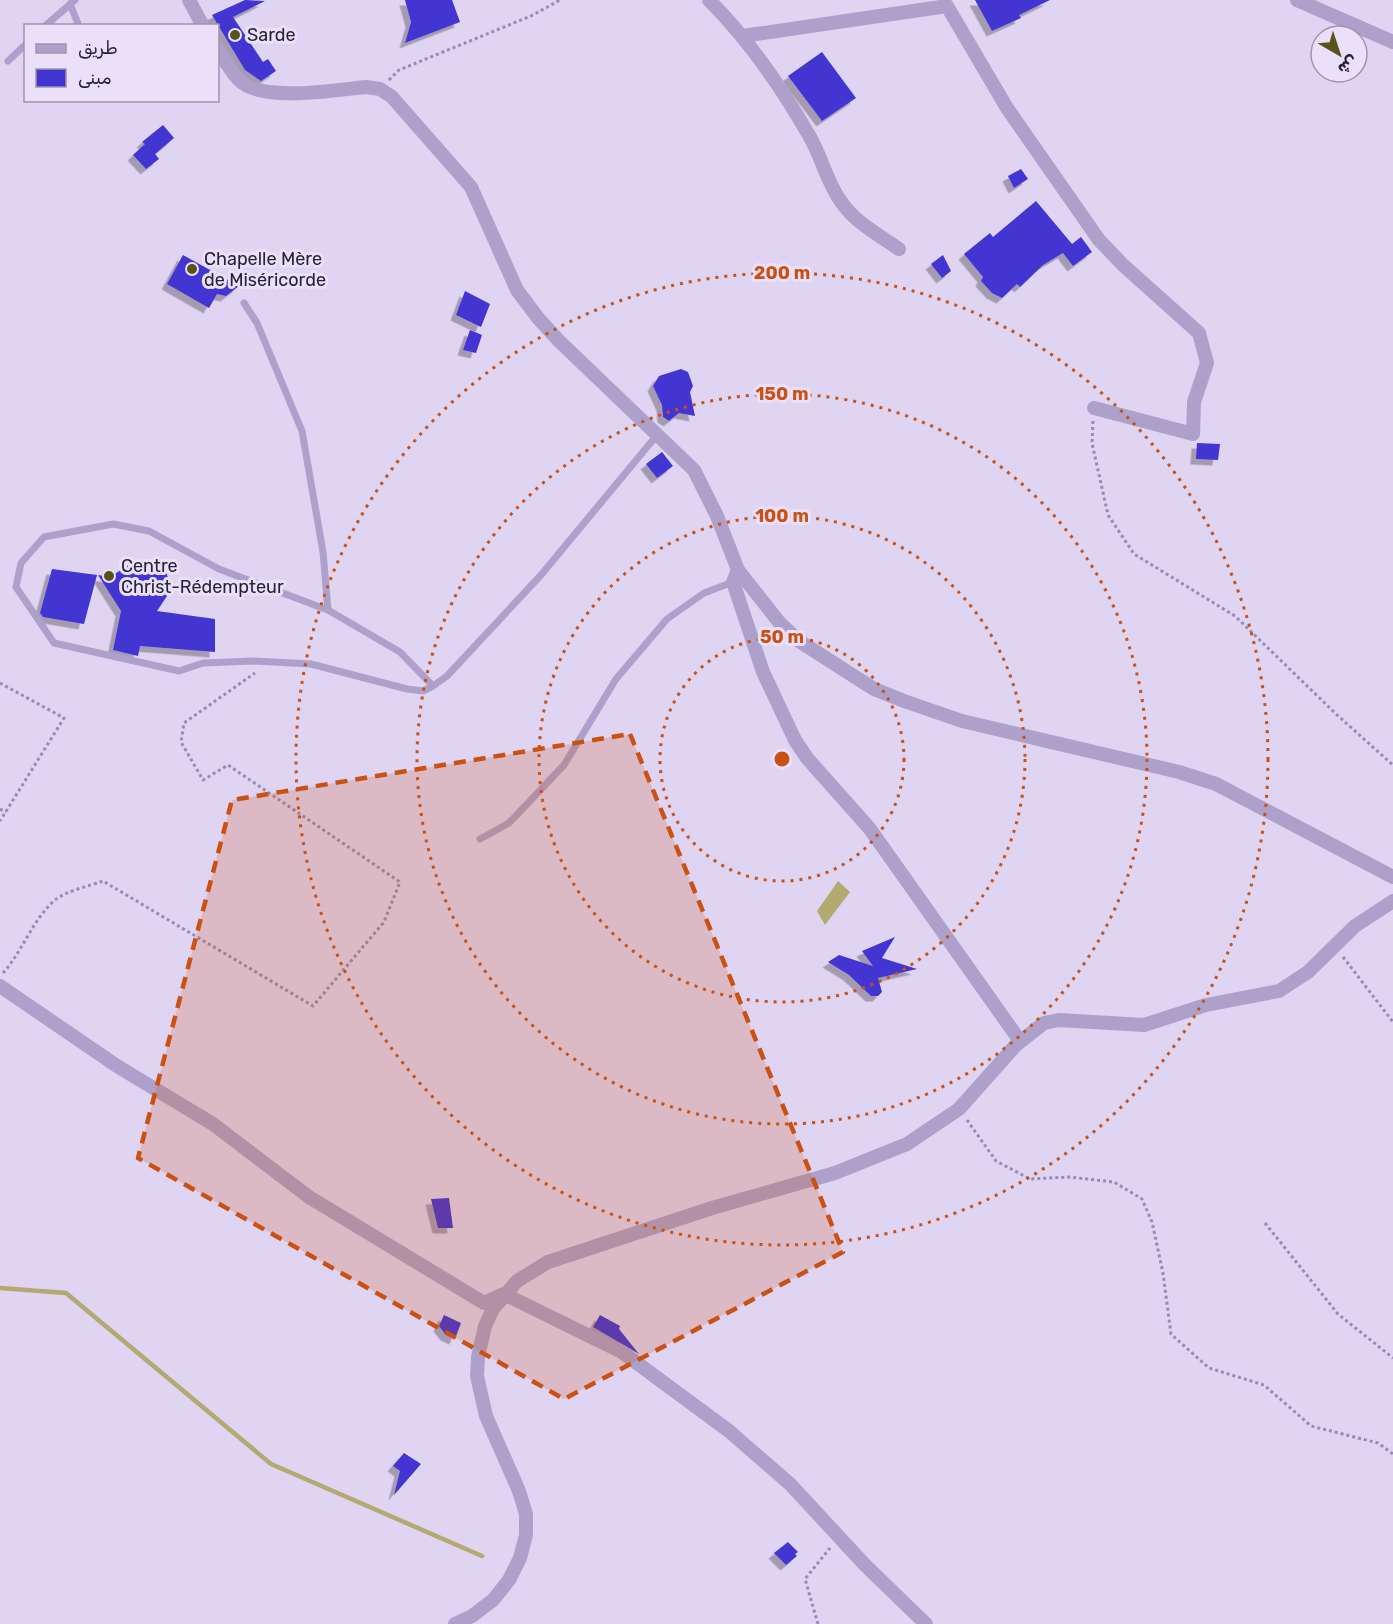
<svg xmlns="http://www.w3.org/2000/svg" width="1393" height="1624" viewBox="0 0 1393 1624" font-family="Rubik,Cairo,sans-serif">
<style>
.water{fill:#b2aa71}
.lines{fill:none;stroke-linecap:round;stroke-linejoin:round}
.stream{stroke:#b2aa71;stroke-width:4.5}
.building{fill:#4234d1;filter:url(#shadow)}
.path{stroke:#968ab7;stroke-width:3;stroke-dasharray:3 3;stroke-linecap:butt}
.service{stroke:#ada0cb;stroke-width:7}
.minor{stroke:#ada0cb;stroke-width:14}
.marked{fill:#cb5112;fill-opacity:0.2;stroke:#cb5112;stroke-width:4.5;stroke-dasharray:12 8;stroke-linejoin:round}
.ring{fill:none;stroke:#cb5112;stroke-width:3;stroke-dasharray:3 6}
.poi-dot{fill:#585316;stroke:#eae0fa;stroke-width:2}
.labels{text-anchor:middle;stroke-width:6;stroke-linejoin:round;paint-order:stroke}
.poi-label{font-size:18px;fill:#262434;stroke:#eae0fa;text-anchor:start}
.centre{fill:#cb5112;stroke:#eae0fa;stroke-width:3}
.ring-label{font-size:18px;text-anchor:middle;font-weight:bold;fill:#cb5112;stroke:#eae0fa;stroke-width:6;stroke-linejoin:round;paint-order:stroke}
</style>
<defs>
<filter id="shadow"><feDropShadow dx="-5.5" dy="5.5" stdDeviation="0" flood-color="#0004"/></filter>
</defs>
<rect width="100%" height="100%" fill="#dfd4f2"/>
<polygon class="water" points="838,881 850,892 825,925 817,911"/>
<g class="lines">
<polyline class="stream" points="0,1288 66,1293 271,1464 482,1556"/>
</g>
<g class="building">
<polygon points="245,0 265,1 233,17 263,62 268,59 276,71 261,81 245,70 212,15"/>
<polygon points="405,0 452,0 460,22 405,43 411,22"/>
<polygon points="975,0 1050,0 1019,15 1021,18 992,31"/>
<polygon points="822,52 856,98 822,121 788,76"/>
<polygon points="163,125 174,138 155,154 159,159 146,169 133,155 145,144 142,142"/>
<polygon points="1021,169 1028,179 1014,188 1008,176"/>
<polygon points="1036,201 1072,244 1081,237 1092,252 1073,266 1063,253 1043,265 1020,287 1017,284 1002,298 992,293 981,281 983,277 964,254 990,233 993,237"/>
<polygon points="183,255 239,286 226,296 217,294 209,308 167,284"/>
<polygon points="943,255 951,271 942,278 931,264"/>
<polygon points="465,291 490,304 481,327 456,315"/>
<polygon points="470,330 482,335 476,353 463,350"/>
<polygon points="681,369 688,372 693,386 690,392 695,416 679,413 669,421 663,417 662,405 653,386 659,376"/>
<polygon points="1197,443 1220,444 1218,460 1196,459"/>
<polygon points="662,452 673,466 657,478 646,464"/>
<polygon points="135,561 164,563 171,590 157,611 215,619 215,652 140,646 138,656 113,650 121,611 98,575 110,577"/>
<polygon points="52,569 97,575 84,624 43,617 40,613"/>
<polygon points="895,937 882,958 917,969 878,978 882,992 878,996 871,996 849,975 828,962 839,955 873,966 862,951"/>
<polygon points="449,1198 453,1228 438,1228 431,1199"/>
<polygon points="444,1315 461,1323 455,1339 446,1335 439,1326"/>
<polygon points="600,1315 620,1326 619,1329 639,1354 593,1327"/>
<polygon points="404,1453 421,1464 394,1495 400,1471 393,1466"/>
<polygon points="788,1542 798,1552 795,1554 797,1556 786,1565 774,1553"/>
</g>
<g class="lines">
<g class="path">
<polyline points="389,80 399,70 531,16 560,0"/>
<polyline points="1093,421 1092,443 1108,515 1134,554 1235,616 1335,713 1393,765"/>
<polyline points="0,683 64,718 0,821"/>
<polyline points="0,809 6,812"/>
<polyline points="1343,957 1393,1022"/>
<path d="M3,973C23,951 32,920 55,900C66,891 89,886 103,881L313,1006L384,922L400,882L228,765L203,780L181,742L184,723L255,673"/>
<polyline points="967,1120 996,1161 1030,1179 1069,1177 1114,1182 1142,1199 1152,1222 1163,1273 1171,1334 1209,1368 1264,1385 1311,1426 1378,1443 1393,1454"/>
<polyline points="1265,1223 1338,1314 1393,1358"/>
<polyline points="818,1624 805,1579 830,1548"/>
</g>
<g class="service">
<polyline points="70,4 79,26"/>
<polyline points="45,26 75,0"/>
<polyline points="8,61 26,44"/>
<polyline points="244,303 257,323 302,431 323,552 328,610"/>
<polyline points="433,686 423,691 407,689 311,664 253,661 203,663 179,671 54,643 16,587 21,563 44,537 113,524 149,531 219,569 328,610 400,652 433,686 447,676 541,575 657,435"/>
<polyline points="480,839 509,823 564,765 616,679 667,619 704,593 733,582"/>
</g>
<g class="minor">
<polyline points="189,0 203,26"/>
<path d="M709,0C749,40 782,88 810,137C822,158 827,183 842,203C856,223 879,235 899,249"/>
<polyline points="1297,0 1393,42"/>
<polyline points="743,36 947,6 1007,108 1099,240 1123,265 1199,333 1207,363 1194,402 1193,434 1094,408"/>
<path d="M218,49C224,59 230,71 239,80C261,103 336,90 366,87L380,89L392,97L471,187L517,290L538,318L559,341L694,470L717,516L738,570L779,622L799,641L874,689L904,701L962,721L1179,772L1216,784L1393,877"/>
<polyline points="738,570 733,582 763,672 795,740 807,758 870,829 1020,1041"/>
<polyline points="0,986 117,1066 213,1124 309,1197 484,1303 504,1294 622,1352 729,1431 790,1484 865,1565 926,1624"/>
<polyline points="455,1624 472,1616 493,1600 509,1580 520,1558 526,1535 526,1514 519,1491 486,1416 477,1376 478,1357 485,1326 493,1309 517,1281 548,1262 712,1208 835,1173 907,1144 959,1109 1016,1045 1044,1023 1059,1020 1144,1025 1206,1005 1279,991 1308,972 1355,926 1393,901"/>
</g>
</g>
<path class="marked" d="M630,734L843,1252L564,1399L138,1158L232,800Z"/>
<g class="ring">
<circle cx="782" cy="759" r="122"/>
<circle cx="782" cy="759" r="243"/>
<circle cx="782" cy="759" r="365"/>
<circle cx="782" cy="759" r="486"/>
</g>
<g class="poi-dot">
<circle cx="235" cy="35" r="6"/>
<circle cx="192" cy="269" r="6"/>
<circle cx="109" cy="576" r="6"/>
</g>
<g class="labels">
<g class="poi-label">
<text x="247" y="41">Sarde</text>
<text x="204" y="265">Chapelle Mère<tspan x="204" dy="21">de Miséricorde</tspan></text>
<text x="121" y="572">Centre<tspan x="121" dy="21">Christ-Rédempteur</tspan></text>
</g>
</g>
<circle cx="782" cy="759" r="9" class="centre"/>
<g class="ring-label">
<text x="782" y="279">200 m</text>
<text x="782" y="400">150 m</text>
<text x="782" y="522">100 m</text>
<text x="782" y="643">50 m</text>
</g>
<rect x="24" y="24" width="195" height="78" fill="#eae0fa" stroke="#9c95ab" stroke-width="1.5"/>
<rect x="36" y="44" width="30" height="9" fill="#ada0cb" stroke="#9c95ab" stroke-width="1.5"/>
<text x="78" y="54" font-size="18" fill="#262434">طريق</text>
<rect x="36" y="69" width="30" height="18" fill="#4234d1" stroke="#9c95ab" stroke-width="1.5"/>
<text x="78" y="84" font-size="18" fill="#262434">مبنى</text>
<g transform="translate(1339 54) rotate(141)"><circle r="28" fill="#eae0fa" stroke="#9c95ab" stroke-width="1.5"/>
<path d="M0-4.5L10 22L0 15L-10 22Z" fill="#585316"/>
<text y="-9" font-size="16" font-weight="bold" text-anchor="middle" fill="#262434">ش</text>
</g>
</svg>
